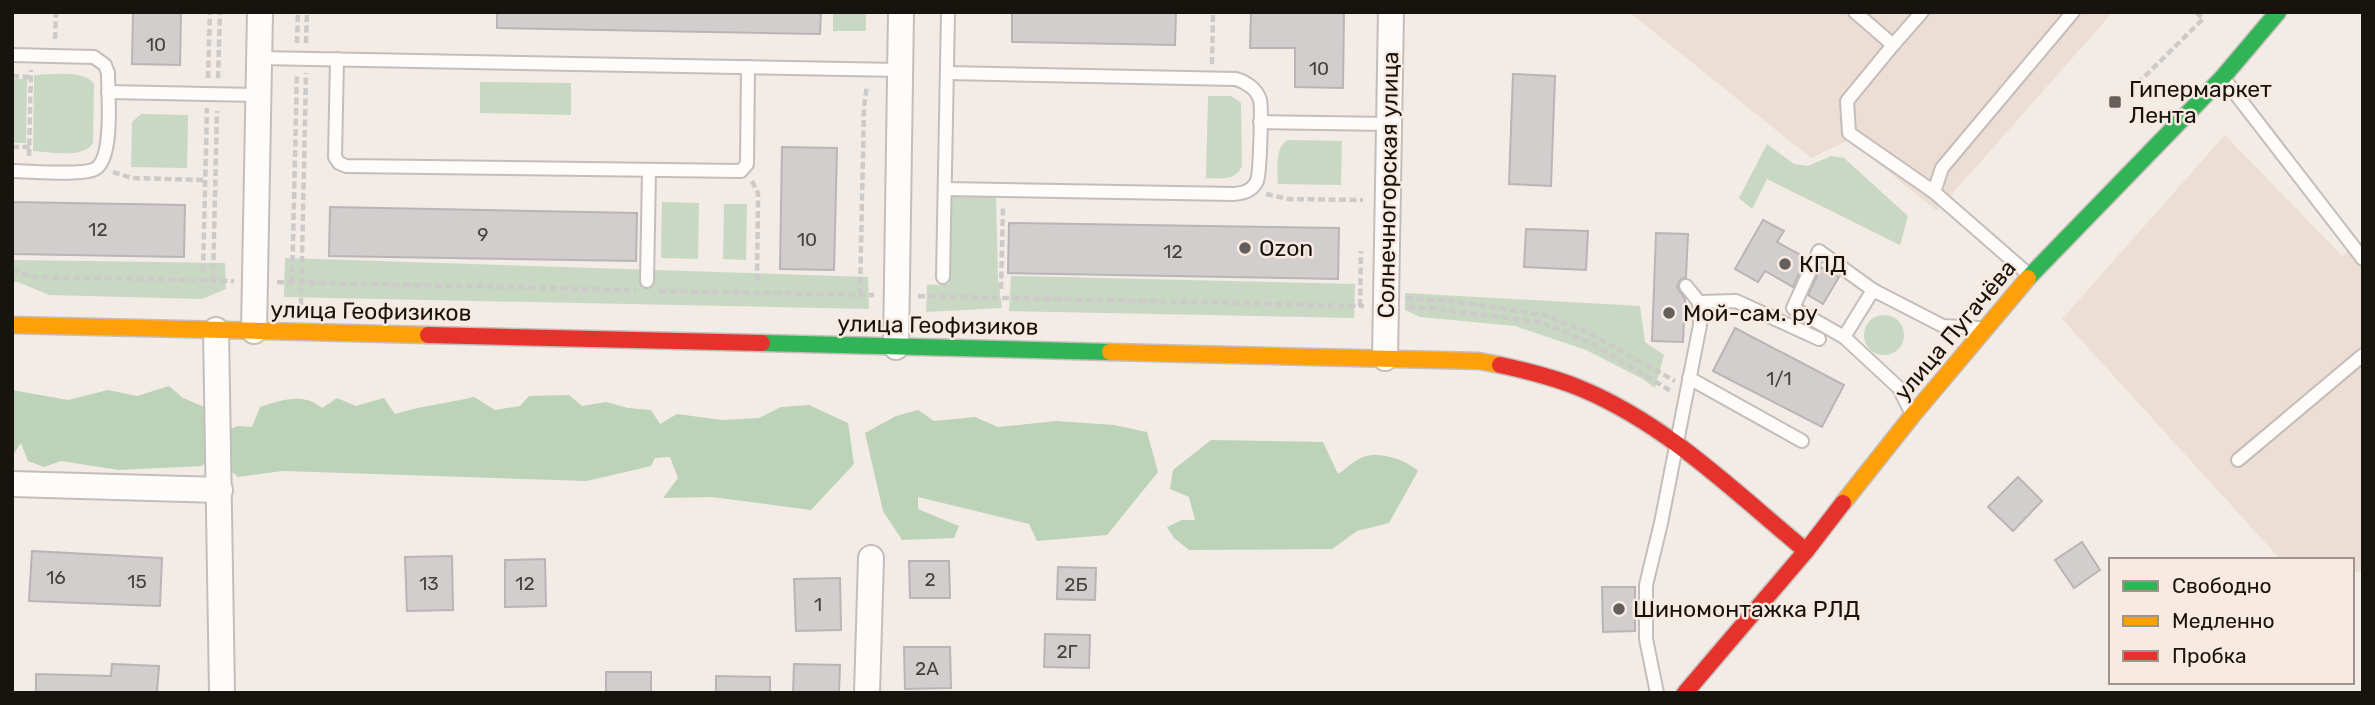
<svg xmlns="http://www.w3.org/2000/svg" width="2375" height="705" viewBox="0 0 2375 705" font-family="Rubik,sans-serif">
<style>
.built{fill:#ecded4}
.green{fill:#c8d8c2}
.forest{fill:#bdd3b7}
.building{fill:#d2cece;stroke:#b9b5b6;stroke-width:2}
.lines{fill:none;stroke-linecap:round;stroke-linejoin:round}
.lane-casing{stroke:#c4bdb9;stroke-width:16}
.street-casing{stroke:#c4bdb9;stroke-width:28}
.fast-casing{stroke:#c4bdb9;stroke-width:19}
.slow-casing{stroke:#c4bdb9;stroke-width:19}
.jam-casing{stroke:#c4bdb9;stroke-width:19}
.path{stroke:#cdcbc9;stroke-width:4.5;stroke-dasharray:7 3.5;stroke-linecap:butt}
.lane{stroke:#fdfcfb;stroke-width:12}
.street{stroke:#fdfcfb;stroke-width:24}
.fast{stroke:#30b455;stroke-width:16}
.slow{stroke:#ff9f0a;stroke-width:16}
.jam{stroke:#e5322d;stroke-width:16}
.poi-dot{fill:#645f5a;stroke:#f8eae1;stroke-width:2.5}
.labels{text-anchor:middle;stroke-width:5;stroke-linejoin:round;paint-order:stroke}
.number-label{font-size:19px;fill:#46423f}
.poi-label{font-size:23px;fill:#17130f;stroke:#f8eae1;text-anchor:start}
.street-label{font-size:23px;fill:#17130f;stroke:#f8eae1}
</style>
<rect width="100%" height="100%" fill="#f3ebe6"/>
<g class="built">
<polygon points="1629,12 2113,12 1937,211 1849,140 1811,158"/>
<polygon points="2225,135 2342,256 2363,240 2363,570 2352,574 2352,560 2281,560 2062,319"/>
</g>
<g class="green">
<rect x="833" y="12" width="33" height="19"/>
<path d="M34,75C51,75 83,69 94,84L93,143C84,159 49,152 33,151Z"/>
<polygon points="12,79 27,79 26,143 12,143"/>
<polygon points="480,82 571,83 571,115 480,113"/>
<path d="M1208,96H1231L1241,103L1242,166C1235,182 1221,178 1206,178Z"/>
<polygon points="141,114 188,115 187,168 131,167 132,122"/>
<path d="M1288,140L1342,141L1341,185L1278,184C1278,169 1274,148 1288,140Z"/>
<polygon points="1767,144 1794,164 1808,166 1831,156 1844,158 1908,216 1900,245 1767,179 1752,209 1739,198"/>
<polygon points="950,194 996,195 998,279 1002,308 926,312 927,285 949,284"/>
<polygon points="662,202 699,203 698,259 661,258"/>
<polygon points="724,204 747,204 746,260 723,259"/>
<polygon points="285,258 868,277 869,309 284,297"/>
<polygon points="12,260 225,263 226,289 202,299 49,295 18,282 12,282"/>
<polygon points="1011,276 1355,284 1354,318 1009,311"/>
<polygon points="1405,293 1640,306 1645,342 1664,355 1655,388 1643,379 1586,350 1515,326 1420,317 1405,310"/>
<circle cx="1884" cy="335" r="20"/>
</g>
<g class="forest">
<polygon points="169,386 183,398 214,411 217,452 202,466 119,470 61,461 44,467 28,461 21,443 12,456 12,390 68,400 108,390 137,396"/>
<path d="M569,395L582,406L606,402L628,408L651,410L660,424L677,414L722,420L759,418L781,407L809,405L848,423L854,464L811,510L712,497L663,498L678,478L670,457L655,458L651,466L587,481L283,471L238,477L230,470L226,431L238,426L252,427L260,407C281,400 304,392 322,408L337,398L356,406L384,398L395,414C421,406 448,403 474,397L495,410L520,406L529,396Z"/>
<polygon points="918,410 934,421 975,417 998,427 1056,421 1114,425 1147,432 1158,472 1107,535 1037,541 1029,524 918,497 918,509 959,526 954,538 902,540 883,511 865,433 896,416"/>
<path d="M1211,440L1323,442L1338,474C1346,469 1354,460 1363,457C1378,451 1406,459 1418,471L1389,523L1357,531L1332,549L1189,550L1174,538L1167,527L1182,520H1195L1189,497L1170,489L1173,470Z"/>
</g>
<g class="building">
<polygon points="133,12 181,12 180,65 132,64"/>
<polygon points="497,12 821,12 820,34 497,28"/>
<polygon points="1012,12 1176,12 1175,45 1012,42"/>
<polygon points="1251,12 1344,12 1343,88 1295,87 1295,48 1250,48"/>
<polygon points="1513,74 1555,76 1551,186 1509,184"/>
<polygon points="782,147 837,148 834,270 780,269"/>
<polygon points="12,202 185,205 184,257 12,254"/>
<polygon points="330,207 637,213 636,261 329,256"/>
<polygon points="1763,220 1784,231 1777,242 1806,258 1793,287 1765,271 1758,282 1735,269"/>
<polygon points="1009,223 1339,228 1338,279 1008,273"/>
<polygon points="1526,229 1588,231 1586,270 1524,267"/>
<polygon points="1656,233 1688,234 1686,277 1680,280 1677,287 1685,299 1683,342 1652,341"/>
<polygon points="1821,267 1839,277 1823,304 1808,295"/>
<polygon points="1735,328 1844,385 1822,427 1713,371"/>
<polygon points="2018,477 2042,501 2013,531 1988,507"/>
<polygon points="2082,542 2100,570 2074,588 2055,560"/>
<polygon points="32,551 162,558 160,606 29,601"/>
<polygon points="452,556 453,610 407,611 405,557"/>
<polygon points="545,559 546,606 505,607 505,560"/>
<polygon points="909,561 949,561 950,598 910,598"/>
<polygon points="1058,567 1096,568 1095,600 1057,599"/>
<polygon points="840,578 841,630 796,631 794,579"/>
<polygon points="1602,587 1635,587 1635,631 1603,632"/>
<polygon points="1045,634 1090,635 1089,668 1044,667"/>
<polygon points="904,647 950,647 951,688 905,689"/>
<polygon points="112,664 159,666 157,693 36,693 36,674 111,676"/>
<polygon points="794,664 840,665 839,693 793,693"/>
<rect x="606" y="672" width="45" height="21"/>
<polygon points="716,676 770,677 770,693 716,693"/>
</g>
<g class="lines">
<defs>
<g id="lane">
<polyline points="1855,12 1893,45 1922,12"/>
<polyline points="1893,45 1847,101 1849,133 1934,192"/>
<path d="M12,55L94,57L105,65L108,73C108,94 114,159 95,169C81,176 30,171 12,171"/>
<polyline points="259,58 900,70"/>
<polyline points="337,59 335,157 339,163 346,166 741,171 747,164 748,67"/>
<polyline points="2225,80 2363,259"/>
<polyline points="108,92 258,95"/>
<polyline points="1260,122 1389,124"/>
<path d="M945,189L1234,194C1244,193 1252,191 1257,181C1260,174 1262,108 1260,100C1257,89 1246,82 1236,79L947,73"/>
<polyline points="2028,274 1934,192 1942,168 2073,12"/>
<polyline points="943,277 948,12"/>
<polyline points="647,281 649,171"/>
<polyline points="1699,302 1736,301 1819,339"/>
<polyline points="1844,337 1793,308 1819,251 1873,290"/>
<polyline points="1689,378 1802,441"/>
<polyline points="1910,410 1899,388 1844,337 1873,290 1943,326 1979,328"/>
<polyline points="2238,460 2363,355"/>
<polyline points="1657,693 1646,639 1646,585 1661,523 1700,325 1699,302 1686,286"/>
</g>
<g id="street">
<polyline points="216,330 222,693"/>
<polyline points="254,331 260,12"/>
<polyline points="896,347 901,12"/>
<polyline points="1385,358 1391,12"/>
<polyline points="12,484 220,490"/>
<polyline points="867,693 871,558"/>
</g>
<g id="fast">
<polyline points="2028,278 2223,77 2278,12"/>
<polyline points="762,343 1110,352"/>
</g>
<g id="slow">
<polyline points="12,325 428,335"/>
<polyline points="1110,352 1479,361 1500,365"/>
<polyline points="1843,503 1912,416 2028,278"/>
</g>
<g id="jam">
<polyline points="428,335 762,343"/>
<path d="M1500,365C1528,371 1556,378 1582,389C1668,425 1736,493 1806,551"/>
<polyline points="1685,693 1806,551 1843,503"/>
</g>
</defs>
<use href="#lane" class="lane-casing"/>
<use href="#street" class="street-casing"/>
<use href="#fast" class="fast-casing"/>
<use href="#slow" class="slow-casing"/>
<use href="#jam" class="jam-casing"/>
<g class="path">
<polyline points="55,39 56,12"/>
<polyline points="297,43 298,12"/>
<polyline points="306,43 307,12"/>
<polyline points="1212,64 1213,12"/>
<polyline points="12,76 31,77"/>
<polyline points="208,78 210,12"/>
<polyline points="218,78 220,12"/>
<polyline points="2130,91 2203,19 2196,12"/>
<polyline points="12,147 30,147"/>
<polyline points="29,156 31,70"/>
<polyline points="113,172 132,178 205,180"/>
<polyline points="752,181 758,193 758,203 757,283"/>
<polyline points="1266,194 1289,199 1363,200"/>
<polyline points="12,269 31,277 234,281"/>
<polyline points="203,271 207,108"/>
<polyline points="213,281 217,111"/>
<polyline points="277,282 636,290"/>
<polyline points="292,283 297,73"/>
<polyline points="1001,289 1003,205"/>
<polyline points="659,291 874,295"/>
<polyline points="860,295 864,107 867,85"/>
<polyline points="918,296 1364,306"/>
<polyline points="1406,298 1452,301 1544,315 1587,332 1675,381"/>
<polyline points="301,305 306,73"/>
<polyline points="1360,306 1361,251"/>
<polyline points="1408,307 1429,308 1540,322 1591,343 1671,391"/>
</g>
<use href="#lane" class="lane"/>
<use href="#street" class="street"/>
<use href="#fast" class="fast"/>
<use href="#slow" class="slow"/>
<use href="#jam" class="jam"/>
</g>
<g class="poi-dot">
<rect x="2108" y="95" width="14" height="14" rx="3.5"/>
<circle cx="1245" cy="248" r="7"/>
<circle cx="1785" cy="264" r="7"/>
<circle cx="1669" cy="313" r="7"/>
<circle cx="1619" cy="609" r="7"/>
</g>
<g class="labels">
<g class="number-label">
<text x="156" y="51">10</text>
<text x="1319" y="75">10</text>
<text x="98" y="236">12</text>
<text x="483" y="241">9</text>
<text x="807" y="246">10</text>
<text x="1173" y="258">12</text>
<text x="1779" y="385">1/1</text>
<text x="56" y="584">16</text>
<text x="930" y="586">2</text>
<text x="137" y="588">15</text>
<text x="429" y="590">13</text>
<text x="525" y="590">12</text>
<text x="1076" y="591">2Б</text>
<text x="818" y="611">1</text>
<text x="1067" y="658">2Г</text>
<text x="927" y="675">2А</text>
</g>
<g class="poi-label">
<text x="2129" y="97">Гипермаркет<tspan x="2129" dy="26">Лента</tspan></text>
<text x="1259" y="256">Ozon</text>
<text x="1799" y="272">КПД</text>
<text x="1683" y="321">Мой-сам. ру</text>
<text x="1633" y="617">Шиномонтажка РЛД</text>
</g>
<g class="street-label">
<text transform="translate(1388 185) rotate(-89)" y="8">Солнечногорская улица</text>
<text transform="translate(371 311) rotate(1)" y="8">улица Геофизиков</text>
<text transform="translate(938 325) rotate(1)" y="8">улица Геофизиков</text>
<text transform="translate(1955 330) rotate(-50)" y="8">улица Пугачёва</text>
</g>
</g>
<rect width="2375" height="705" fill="none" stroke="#17130f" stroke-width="28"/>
<rect x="2109" y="558" width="245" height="126" fill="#f8eae1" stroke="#9e948d" stroke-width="2"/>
<rect x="2123" y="581" width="35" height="10" fill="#30b455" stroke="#9e948d" stroke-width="2"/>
<text x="2172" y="593" font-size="21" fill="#17130f">Свободно</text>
<rect x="2123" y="616" width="35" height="10" fill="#ff9f0a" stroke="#9e948d" stroke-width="2"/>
<text x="2172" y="628" font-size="21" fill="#17130f">Медленно</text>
<rect x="2123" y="651" width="35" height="10" fill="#e5322d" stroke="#9e948d" stroke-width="2"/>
<text x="2172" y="663" font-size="21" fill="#17130f">Пробка</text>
</svg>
